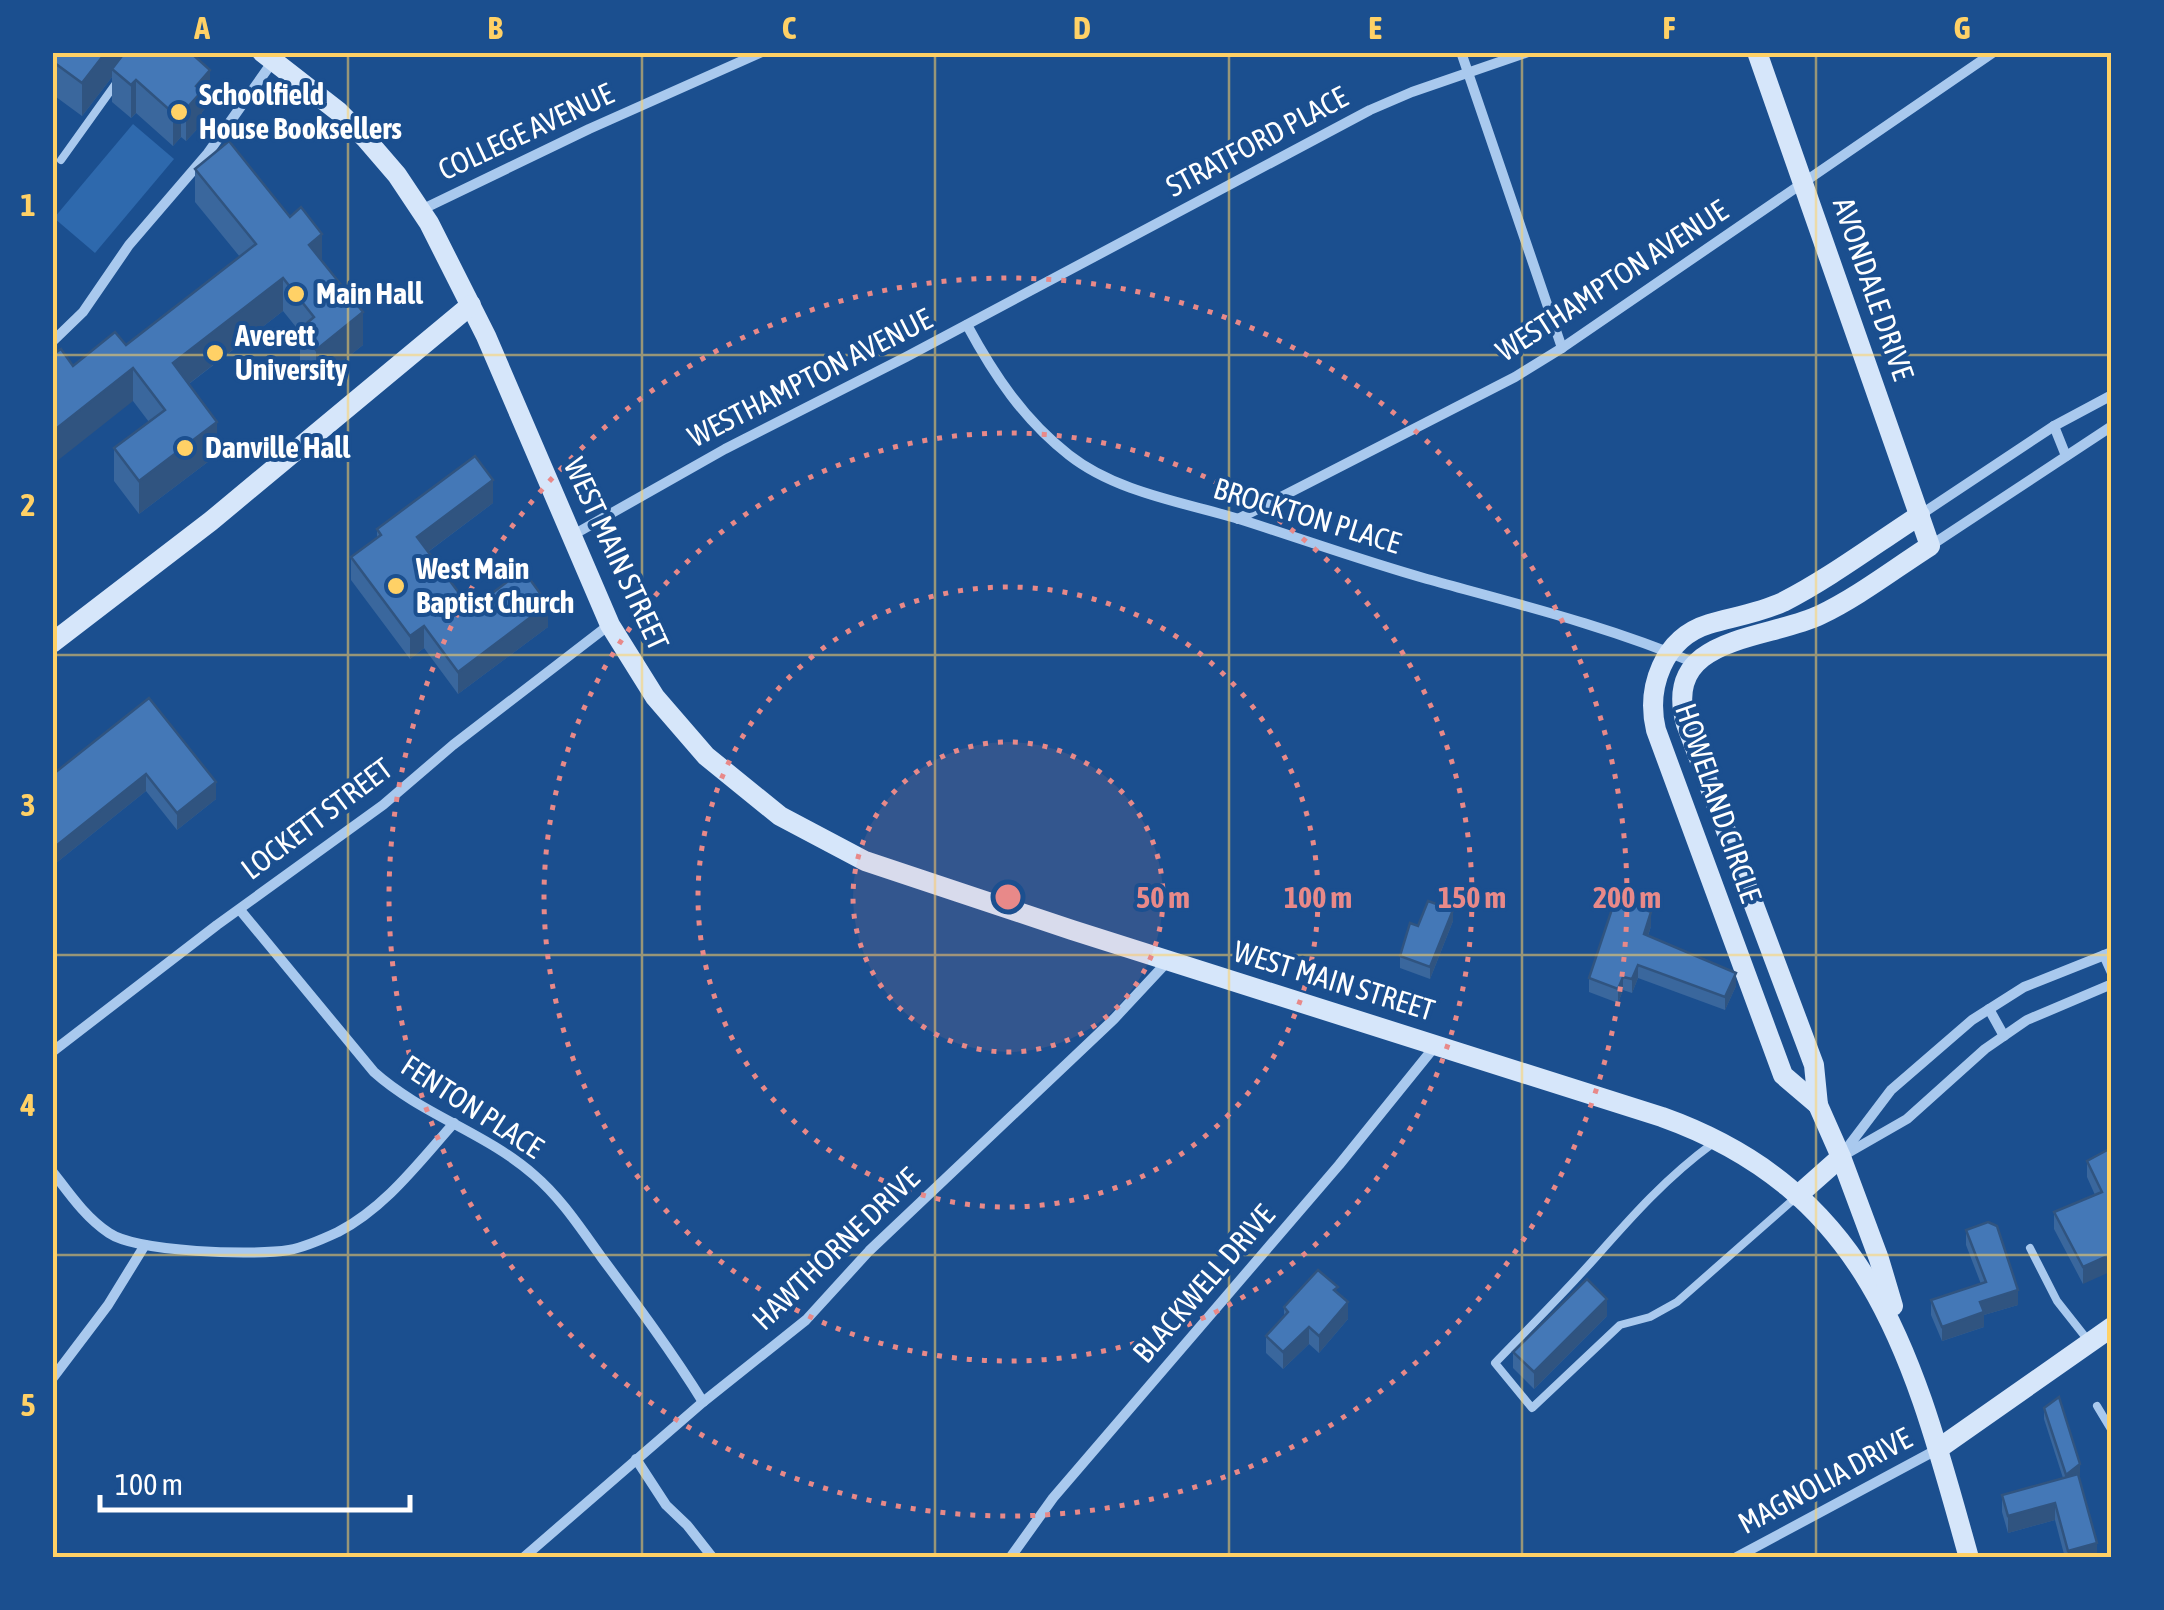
<svg xmlns="http://www.w3.org/2000/svg" width="2164" height="1610" viewBox="0 0 2164 1610" font-family="'Asap Condensed',sans-serif">
<style>
.green{fill:#2e69ad}
.lines{fill:none;stroke-linecap:round;stroke-linejoin:round}
.lane{stroke:#a9c9ee;stroke-width:8}
.street{stroke:#a9c9ee;stroke-width:10}
.secondary{stroke:#d6e6fa;stroke-width:20}
.wall{fill:#3a679d}
.shaded-wall{fill:#305480}
.building{fill:#4478b7;stroke:#305480;stroke-width:2.5}
.grid{fill:none;stroke:#ffd166;stroke-width:2.5;stroke-opacity:0.55}
.ring{fill:none;stroke:#e88989;stroke-width:5;stroke-dasharray:5 10}
.poi-dot{fill:#ffd166;stroke:#1b4f8f;stroke-width:4}
.labels{text-anchor:middle;stroke-width:8;stroke-linejoin:round;paint-order:stroke}
.poi-label{font-size:30px;font-weight:bold;fill:#fff;stroke:#1b4f8f;text-anchor:start}
.street-label{font-size:30px;fill:#fff;stroke:#1b4f8f}
.centre{fill:#e88989;stroke:#1b4f8f;stroke-width:5}
.ring-label{font-size:30px;text-anchor:middle;font-weight:bold;fill:#e88989;stroke:#1b4f8f;stroke-width:8;stroke-linejoin:round;paint-order:stroke}
.neatline{fill:none;stroke:#ffd166;stroke-width:4}
.grid-label{font-size:32px;text-anchor:middle;font-weight:bold;fill:#ffd166}
</style>
<rect width="100%" height="100%" fill="#1b4f8f"/>
<polygon class="green" points="133,124 174,159 95,253 54,218"/>
<g class="lines">
<g class="lane">
<polyline points="61,160 119,79"/>
<path d="M1712,1144C1667,1177 1633,1215 1596,1257C1564,1293 1529,1328 1495,1363L1532,1408L1620,1325L1650,1317L1677,1302L1794,1199"/>
<polyline points="2030,1248 2057,1301 2087,1339"/>
<polyline points="2097,1406 2112,1431"/>
</g>
<g class="street">
<polyline points="1461,52 1562,348"/>
<polyline points="421,210 589,129 762,52"/>
<path d="M967,325C994,375 1024,420 1069,455C1116,492 1182,502 1239,519C1302,539 1363,561 1427,579C1517,604 1608,626 1695,663"/>
<polyline points="52,342 83,312 129,245 208,153 273,61"/>
<polyline points="2054,426 2066,456"/>
<polyline points="1920,515 2054,426 2112,395"/>
<polyline points="1238,519 1515,377 1562,348 1994,52"/>
<polyline points="573,535 725,449 906,357 1370,110 1412,92 1528,52"/>
<polyline points="1930,546 2112,426"/>
<path d="M240,910L374,1072C422,1115 485,1132 534,1175C561,1198 581,1229 602,1258C637,1305 672,1352 703,1402"/>
<polyline points="2104,955 2112,973"/>
<polyline points="1989,1009 2004,1036"/>
<polyline points="52,1052 217,925 383,805 453,745 609,625"/>
<polyline points="1846,1154 1907,1119 1985,1049 2027,1020 2112,984"/>
<polyline points="1841,1156 1891,1090 1972,1020 2024,987 2112,952"/>
<path d="M52,1171C69,1193 85,1217 109,1233C137,1252 254,1256 289,1250C306,1247 323,1239 338,1232C386,1207 419,1162 454,1123"/>
<polyline points="52,1379 108,1305 145,1245"/>
<polyline points="636,1459 666,1505 687,1525 713,1558"/>
<polyline points="523,1558 703,1402 806,1320 869,1251 1114,1019 1168,961"/>
<polyline points="1010,1558 1053,1498 1339,1165 1436,1045"/>
<polyline points="1735,1558 1938,1449"/>
</g>
<g class="secondary">
<path d="M262,52L339,112L366,139L397,175L429,223L486,336L610,625L655,697L706,756L780,816L865,861L1072,930L1662,1117C1875,1193 1914,1362 1969,1558"/>
<path d="M1757,52L1930,546C1894,569 1858,597 1820,615C1765,641 1661,635 1686,724L1814,1065L1818,1105L1841,1157L1797,1196"/>
<polyline points="52,643 211,521 471,305"/>
<path d="M1818,1105L1783,1075L1656,730C1646,688 1663,638 1709,624C1733,617 1759,613 1783,602C1830,578 1875,544 1920,515"/>
<polyline points="1841,1157 1879,1259 1893,1306"/>
<polyline points="1938,1449 2112,1327"/>
</g>
</g>
<g class="wall">
<polygon points="52,52 190,52 210,103 202,112 202,124 186,141 181,137 173,146 136,113 131,118 112,102 112,77 82,116 52,94"/>
<polygon points="195,169 322,262 363,345 316,382 300,362 300,332 283,311 189,384 217,455 139,514 114,481 114,448 149,422 133,401 73,366 126,345 240,257 195,202"/>
<polygon points="493,503 428,552 471,609 548,627 458,694 424,648 410,659 351,580 351,557 377,538 377,529"/>
<polygon points="149,698 216,799 177,830 146,791 56,863 52,858 52,775"/>
<polygon points="1453,921 1430,979 1400,968 1400,956 1418,926"/>
<polygon points="1651,926 1648,936 1736,986 1725,1010 1638,978 1632,993 1623,990 1618,1003 1589,992 1589,978"/>
<polygon points="2111,1148 2083,1284 2054,1229 2054,1212 2095,1195 2087,1177 2087,1161"/>
<polygon points="1966,1230 2018,1305 1984,1315 1984,1327 1942,1341 1931,1315 1931,1300 1981,1284 1966,1245"/>
<polygon points="1338,1294 1348,1319 1319,1353 1309,1344 1283,1369 1266,1353 1266,1336 1284,1317 1284,1307"/>
<polygon points="1607,1316 1534,1389 1513,1368 1513,1352"/>
<polygon points="2044,1408 2080,1475 2078,1476 2097,1558 2065,1558 2055,1520 2008,1533 2002,1512 2002,1495 2063,1478 2044,1419"/>
</g>
<g class="shaded-wall">
<polygon points="106,52 130,52 112,69 112,77 82,116 82,83"/>
<polygon points="210,70 210,103 202,112 202,124 186,141 186,109 196,86"/>
<polygon points="136,80 136,113 131,118 131,85"/>
<polygon points="181,104 181,137 173,146 173,113"/>
<polygon points="322,234 322,266 309,245"/>
<polygon points="283,278 283,311 173,396 173,363"/>
<polygon points="363,312 363,345 316,382 316,350"/>
<polygon points="133,368 133,401 52,465 52,432"/>
<polygon points="217,422 217,455 139,514 139,481"/>
<polygon points="493,480 493,503 417,560 417,537"/>
<polygon points="548,604 548,627 458,694 458,672"/>
<polygon points="424,626 424,648 410,659 410,636"/>
<polygon points="146,774 146,791 56,863 56,846"/>
<polygon points="216,782 216,799 177,830 177,813"/>
<polygon points="1453,910 1453,921 1430,979 1430,967"/>
<polygon points="1651,912 1651,926 1644,948 1644,934"/>
<polygon points="1638,965 1638,978 1632,993 1632,979"/>
<polygon points="1736,973 1736,986 1725,1010 1725,997"/>
<polygon points="1623,977 1623,990 1618,1003 1618,989"/>
<polygon points="2112,1254 2112,1271 2083,1284 2083,1267"/>
<polygon points="2018,1290 2018,1305 1984,1315 1984,1327 1942,1341 1942,1327 1980,1302"/>
<polygon points="1607,1299 1607,1316 1534,1389 1534,1372"/>
<polygon points="1348,1302 1348,1319 1319,1353 1319,1336"/>
<polygon points="1309,1327 1309,1344 1283,1369 1283,1352"/>
<polygon points="2080,1464 2080,1475 2066,1487 2066,1475"/>
<polygon points="2055,1503 2055,1520 2008,1533 2008,1516"/>
<polygon points="2097,1543 2097,1558 2068,1558 2068,1551"/>
</g>
<g class="building">
<polygon points="52,52 106,52 82,83 52,61"/>
<polygon points="125,52 190,52 210,70 196,86 202,91 186,109 181,104 173,113 136,80 131,85 112,69"/>
<polygon points="229,141 290,217 301,207 322,234 309,245 363,312 316,350 300,329 314,317 283,278 173,363 217,422 139,481 114,448 165,410 133,368 52,432 52,355 61,349 73,366 115,332 126,345 256,244 195,169"/>
<polygon points="475,456 493,480 417,537 471,609 523,570 548,604 458,672 424,626 410,636 351,557 381,535 377,529"/>
<polygon points="149,698 216,782 177,813 146,774 56,846 52,841 52,775"/>
<polygon points="1616,897 1651,912 1644,934 1736,973 1725,997 1638,965 1632,979 1623,977 1618,989 1589,978"/>
<polygon points="1428,901 1453,910 1430,967 1400,956 1410,923 1418,926"/>
<polygon points="2111,1148 2112,1254 2083,1267 2054,1212 2102,1192 2087,1161"/>
<polygon points="1988,1222 1997,1226 2018,1290 1980,1302 1984,1312 1942,1327 1931,1300 1986,1282 1966,1230"/>
<polygon points="1318,1270 1338,1287 1334,1290 1348,1302 1319,1336 1309,1327 1283,1352 1266,1336 1288,1312 1284,1307"/>
<polygon points="1587,1279 1607,1299 1534,1372 1513,1352"/>
<polygon points="2059,1397 2080,1464 2066,1475 2044,1408"/>
<polygon points="2078,1474 2097,1543 2068,1551 2055,1503 2008,1516 2002,1495"/>
</g>
<path class="grid" d="M348,52V1558M642,52V1558M935,52V1558M1229,52V1558M1522,52V1558M1816,52V1558M52,355H2112M52,655H2112M52,955H2112M52,1255H2112"/>
<circle cx="1008" cy="897" r="155" fill="#e88989" fill-opacity=".12"/>
<g class="ring">
<circle cx="1008" cy="897" r="155"/>
<circle cx="1008" cy="897" r="310"/>
<circle cx="1008" cy="897" r="464"/>
<circle cx="1008" cy="897" r="619"/>
</g>
<g class="poi-dot">
<circle cx="179" cy="112" r="10"/>
<circle cx="296" cy="294" r="10"/>
<circle cx="215" cy="353" r="10"/>
<circle cx="185" cy="448" r="10"/>
<circle cx="396" cy="586" r="10"/>
</g>
<g class="labels">
<g class="poi-label">
<text x="199" y="105">Schoolfield<tspan x="199" dy="34">House Booksellers</tspan></text>
<text x="316" y="304">Main Hall</text>
<text x="235" y="346">Averett<tspan x="235" dy="34">University</tspan></text>
<text x="205" y="458">Danville Hall</text>
<text x="416" y="579">West Main<tspan x="416" dy="34">Baptist Church</tspan></text>
</g>
<g class="street-label">
<text transform="translate(526 132) rotate(-25)" y="10">COLLEGE AVENUE</text>
<text transform="translate(1257 142) rotate(-28)" y="10">STRATFORD PLACE</text>
<text transform="translate(1612 281) rotate(-33)" y="10">WESTHAMPTON AVENUE</text>
<text transform="translate(1873 289) rotate(71)" y="10">AVONDALE DRIVE</text>
<text transform="translate(810 378) rotate(-27)" y="10">WESTHAMPTON AVENUE</text>
<text transform="translate(1307 516) rotate(17)" y="10">BROCKTON PLACE</text>
<text transform="translate(616 554) rotate(65)" y="10">WEST MAIN STREET</text>
<text transform="translate(1718 803) rotate(71)" y="10">HOWELAND CIRCLE</text>
<text transform="translate(317 819) rotate(-37)" y="10">LOCKETT STREET</text>
<text transform="translate(1334 981) rotate(17)" y="10">WEST MAIN STREET</text>
<text transform="translate(472 1107) rotate(33)" y="10">FENTON PLACE</text>
<text transform="translate(836 1249) rotate(-44)" y="10">HAWTHORNE DRIVE</text>
<text transform="translate(1204 1284) rotate(-49)" y="10">BLACKWELL DRIVE</text>
<text transform="translate(1825 1481) rotate(-28)" y="10">MAGNOLIA DRIVE</text>
</g>
</g>
<circle cx="1008" cy="897" r="15" class="centre"/>
<g class="ring-label">
<text x="1163" y="908">50 m</text>
<text x="1318" y="908">100 m</text>
<text x="1472" y="908">150 m</text>
<text x="1627" y="908">200 m</text>
</g>
<rect width="2164" height="1610" fill="none" stroke="#1b4f8f" stroke-width="110"/>
<path d="M100 1495v15h310v-15" fill="none" stroke="#ffffff" stroke-width="5"/>
<text x="115" y="1495" font-size="30" fill="#ffffff" stroke="#1b4f8f" stroke-width="8" paint-order="stroke">100 m</text>
<rect x="55" y="55" width="2054" height="1500" class="neatline"/>
<g class="grid-label">
<text x="202" y="39">A</text>
<text x="495" y="39">B</text>
<text x="789" y="39">C</text>
<text x="1082" y="39">D</text>
<text x="1375" y="39">E</text>
<text x="1669" y="39">F</text>
<text x="1962" y="39">G</text>
<text x="28" y="216">1</text>
<text x="28" y="516">2</text>
<text x="28" y="816">3</text>
<text x="28" y="1116">4</text>
<text x="28" y="1416">5</text>
</g>
</svg>
